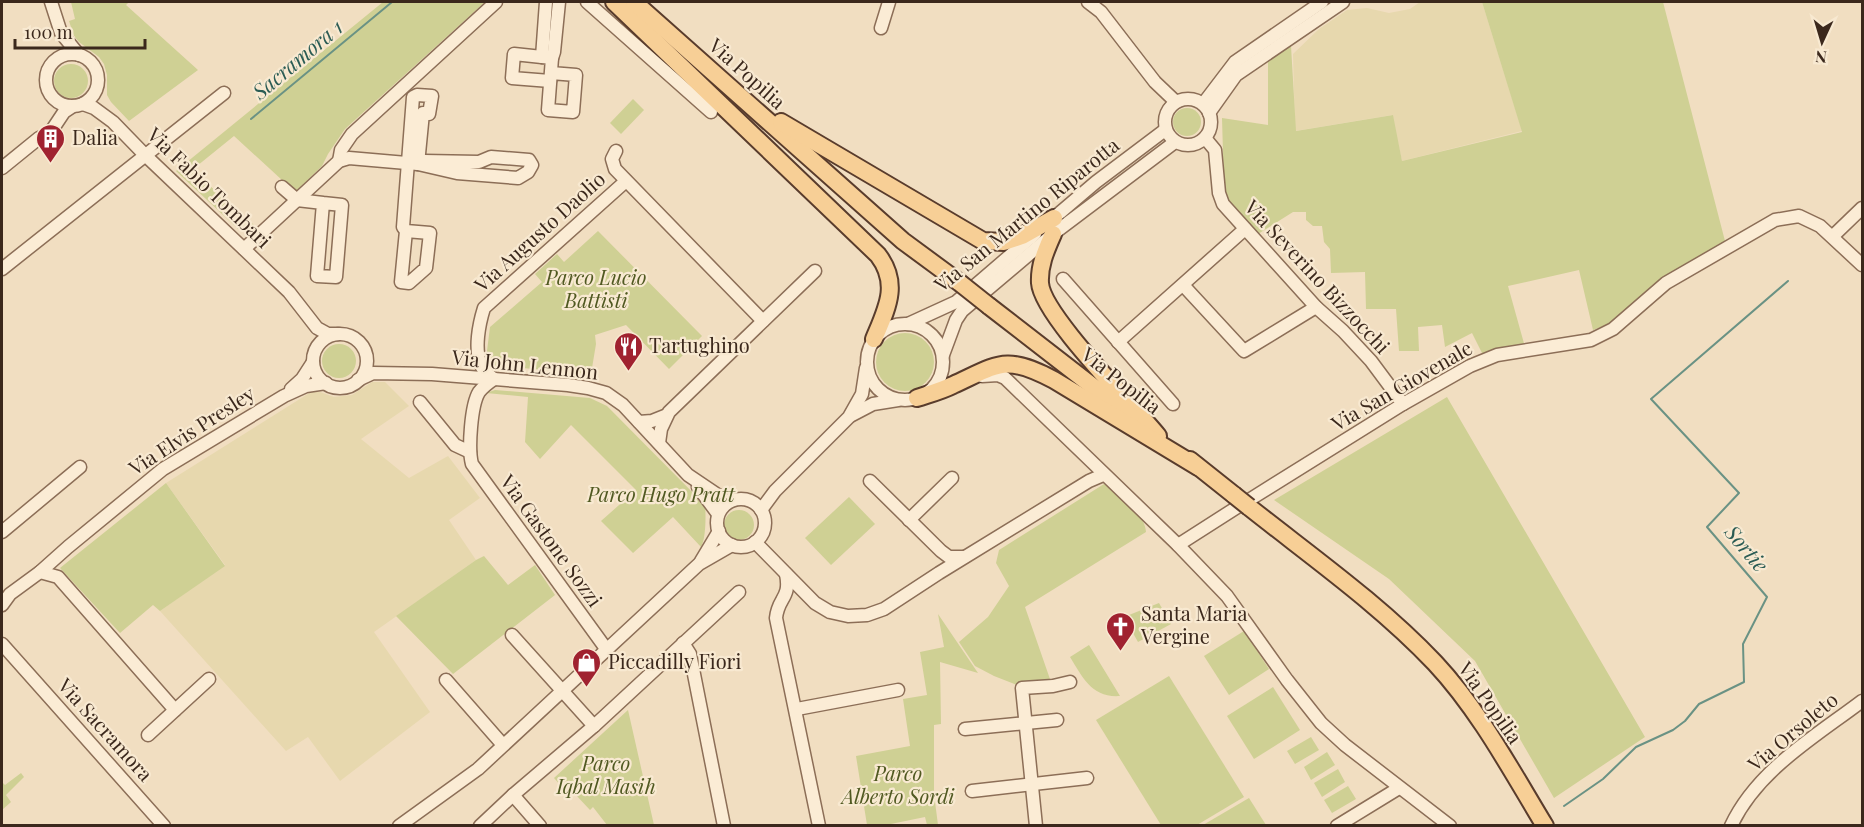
<svg xmlns="http://www.w3.org/2000/svg" width="1864" height="827" viewBox="0 0 1864 827" font-family="'Playfair Display',serif">
<style>
.farmland{fill:#e7d8ae}
.green{fill:#cfd094}
.lines{fill:none;stroke-linecap:round;stroke-linejoin:round}
.stream{stroke:#6a9284;stroke-width:2}
.minor-casing{stroke:#8c6e57;stroke-width:15}
.major-casing{stroke:#593c2c;stroke-width:20}
.minor{stroke:#fbecd5;stroke-width:12}
.major{stroke:#f7cf96;stroke-width:16}
.major-bridge-casing{stroke:#593c2c;stroke-width:20;stroke-linecap:butt}
.major-bridge{stroke:#f7cf96;stroke-width:16}
.labels{text-anchor:middle;stroke-width:4.5;stroke-linejoin:round;paint-order:stroke}
.street-label{font-size:20px;fill:#3b281c;stroke:#f8e9d1}
.poi-label{font-size:20px;fill:#3b281c;stroke:#f8e9d1;text-anchor:start}
.park-label{font-size:20px;font-style:italic;fill:#505921;stroke:#f8e9d1}
.water-label{font-size:21px;font-style:italic;fill:#2b5c54;stroke:#f8e9d1}
</style>
<rect width="100%" height="100%" fill="#f1dec1"/>
<g class="farmland">
<polygon points="1420,2 1482,2 1522,131 1402,161 1392,115 1295,131 1293,54 1319,29 1347,10 1367,8 1389,13 1410,9"/>
<polygon points="372,382 385,382 409,406 361,439 409,478 448,456 480,498 449,520 476,560 374,632 430,712 340,781 308,737 286,751 160,611 225,565 166,483 311,392 320,392 334,397 352,395"/>
</g>
<g class="green">
<polygon points="71,2 129,2 126,5 198,70 129,121 111,102 107,95 107,75 104,64 99,57 79,42 74,36 69,21 75,19"/>
<polygon points="383,2 485,2 345,129 328,154 322,166 295,192 234,136 192,170 254,225 246,230 238,229 176,171"/>
<polygon points="1482,2 1663,2 1725,241 1656,283 1609,324 1593,330 1579,270 1508,286 1525,347 1483,355 1472,333 1445,347 1442,325 1418,327 1419,351 1399,351 1396,309 1366,309 1365,272 1331,273 1330,249 1324,242 1322,226 1313,226 1306,220 1306,212 1293,212 1258,234 1229,201 1224,188 1222,118 1268,125 1268,61 1291,46 1296,131 1393,115 1402,161 1522,132"/>
<circle cx="71" cy="81" r="17"/>
<polygon points="633,99 644,110 621,134 610,123"/>
<circle cx="1187" cy="122" r="14"/>
<polygon points="598,231 702,336 669,369 626,325 595,335 596,344 591,374 488,365 486,359 490,327 542,282 535,274 557,254 564,262"/>
<circle cx="905" cy="362" r="29"/>
<circle cx="339" cy="361" r="17"/>
<path d="M495,390L590,398L607,406L705,505C706,514 706,539 701,547L673,517L633,553L601,521L636,490L571,425L540,459L525,442L528,397L486,393Z"/>
<polygon points="1447,397 1645,737 1554,798 1475,661 1389,579 1274,500"/>
<polygon points="166,483 225,566 160,611 153,605 120,633 60,568"/>
<path d="M1104,484C1120,493 1145,514 1146,532L1025,607L1051,682L1017,685L994,676L975,666L959,642L988,617L1009,586L996,563L999,550Z"/>
<polygon points="849,497 875,524 831,565 805,538"/>
<circle cx="739" cy="525" r="15"/>
<polygon points="484,556 508,585 535,565 555,595 453,674 396,616 476,560"/>
<polygon points="1159,603 1171,624 1138,642 1124,617"/>
<polygon points="938,614 978,673 940,662 941,724 934,725 934,794 938,825 927,825 925,817 886,825 867,825 856,756 910,746 903,699 927,695 920,652 944,647"/>
<polygon points="1244,631 1269,669 1229,695 1204,656"/>
<path d="M1089,645L1120,696C1092,698 1083,678 1070,657Z"/>
<polygon points="1169,676 1244,797 1197,825 1161,825 1096,720"/>
<polygon points="1273,687 1300,730 1254,759 1227,716"/>
<polygon points="628,710 654,825 607,825 593,807 590,810 575,794 571,797 554,778"/>
<polygon points="1311,737 1319,750 1295,764 1287,751"/>
<polygon points="1327,752 1335,765 1311,780 1304,767"/>
<polygon points="1338,769 1345,782 1322,797 1314,783"/>
<polygon points="21,773 24,777 6,795 11,802 2,810 2,782 5,785"/>
<polygon points="1348,786 1356,799 1332,813 1324,800"/>
<polygon points="1249,798 1266,825 1203,825"/>
</g>
<g class="lines">
<g class="stream">
<polyline points="251,119 392,2"/>
<polyline points="1564,806 1603,779 1636,747 1673,730 1685,721 1699,704 1744,682 1743,644 1767,597 1707,527 1739,493 1651,399 1788,281"/>
</g>
<defs>
<g id="minor">
<polyline points="51,2 61,33 79,55"/>
<polyline points="546,2 542,57 552,58 548,110 573,112 576,75 551,73"/>
<polyline points="587,2 711,112"/>
<polyline points="1088,2 1101,12 1155,82 1176,102"/>
<polyline points="881,28 889,2"/>
<circle cx="72" cy="80" r="26"/>
<polyline points="542,57 514,54 512,78 550,81"/>
<polyline points="552,58 554,52 559,2"/>
<circle cx="1188" cy="122" r="23"/>
<polyline points="83,104 94,108 113,122 145,155 289,292 317,328 328,334 338,334"/>
<polyline points="1203,104 1235,62 1322,2"/>
<polyline points="1209,113 1236,75 1343,2"/>
<polyline points="1205,138 1215,150 1219,193 1223,204 1316,307 1343,331 1371,361 1403,404"/>
<polyline points="616,151 612,159 615,169 763,321"/>
<polyline points="339,161 341,150 352,134 496,2"/>
<polyline points="2,168 39,138 50,133 64,112 73,106"/>
<polyline points="282,187 297,200 323,203 317,276 336,277 342,205 323,203"/>
<polyline points="1049,222 1096,182 1165,130"/>
<polyline points="406,231 430,233 426,268 409,283 401,282 406,231 403,227 413,97 417,95 432,96 429,114 423,113 418,164"/>
<polyline points="1833,236 1862,208"/>
<polyline points="244,249 339,161 349,158 418,164 457,173 518,178 528,172 532,165 529,160 491,157 479,162 424,161 421,164"/>
<polyline points="2,269 224,93"/>
<polyline points="1063,279 1173,404"/>
<polyline points="1183,285 1244,351 1316,307"/>
<polyline points="908,324 956,302 1035,234"/>
<circle cx="905" cy="362" r="38"/>
<circle cx="340" cy="361" r="27"/>
<polyline points="1118,342 1245,229"/>
<polyline points="943,355 956,320 962,311 1053,234 1175,142"/>
<polyline points="982,376 998,375 1005,378 1178,545 1227,596 1287,680 1321,723 1345,745 1450,826"/>
<path d="M494,379C488,383 483,387 479,392C471,405 468,449 472,464L607,650"/>
<path d="M494,379C489,375 483,371 481,365C474,349 479,324 484,308L626,181"/>
<polyline points="358,380 373,373 432,374 568,385 588,388 606,393 623,405 688,475 728,502"/>
<polyline points="291,389 302,379 313,362"/>
<polyline points="420,402 455,445 470,452"/>
<polyline points="852,415 873,404 898,400"/>
<polyline points="639,422 652,421 667,415"/>
<polyline points="659,443 661,429 669,412 815,271"/>
<polyline points="870,481 941,551 949,557 964,557"/>
<polyline points="698,487 718,514"/>
<circle cx="741" cy="523" r="24"/>
<polyline points="1249,500 1403,404 1470,366 1497,355 1591,340 1613,329 1666,283 1775,220 1799,216 1820,226 1862,265"/>
<polyline points="761,510 775,491 849,417 862,394 866,368"/>
<polyline points="909,520 952,478"/>
<polyline points="2,532 80,467"/>
<polyline points="755,542 815,603 830,612 848,616 867,615 884,609 939,573 1089,481 1103,475"/>
<polyline points="1178,545 1239,506"/>
<polyline points="701,561 719,531"/>
<polyline points="40,572 58,577 175,710"/>
<path d="M786,574C791,599 778,597 776,618L819,826"/>
<polyline points="2,605 10,594 40,572 68,547 163,469 284,396 306,386 326,383"/>
<polyline points="512,635 594,726"/>
<polyline points="683,643 690,654 724,826"/>
<polyline points="2,644 164,826"/>
<polyline points="446,680 503,745"/>
<polyline points="797,709 898,690"/>
<polyline points="965,729 1057,720"/>
<polyline points="148,735 209,679"/>
<polyline points="972,791 1087,778"/>
<polyline points="513,795 540,826"/>
<polyline points="399,826 478,769 699,564 732,545"/>
<polyline points="480,826 513,795 594,726 739,592"/>
<polyline points="1036,826 1022,688 1053,686 1070,682"/>
<polyline points="1337,826 1399,788"/>
<path d="M1731,826C1757,770 1816,736 1862,701"/>
</g>
<g id="major">
<path d="M614,2L878,255C900,284 887,308 874,339"/>
<polyline points="634,2 903,241 960,283"/>
<polyline points="781,122 983,241 1004,242 1022,236 1054,218"/>
<path d="M1053,234C1046,250 1039,265 1040,283C1042,315 1134,406 1158,436"/>
<polyline points="989,306 1131,416"/>
<path d="M917,398C929,394 941,391 953,385C999,364 1005,354 1054,380L1198,467"/>
<polyline points="1190,460 1234,495"/>
<path d="M1249,507C1312,557 1379,604 1435,663C1479,710 1511,770 1545,826"/>
</g>
</defs>
<use href="#minor" class="minor-casing"/>
<use href="#major" class="major-casing"/>
<use href="#minor" class="minor"/>
<use href="#major" class="major"/>
<defs>
<g id="major-bridge">
<polyline points="960,283 989,306"/>
<polyline points="1234,495 1249,507"/>
</g>
</defs>
<use href="#major-bridge" class="major-bridge-casing"/>
<use href="#major-bridge" class="major-bridge"/>
</g>
<defs>
<symbol id="building-pin" viewBox="-11 -11 22 30"><path d="M0 17L-7.5 6A9.5 9.5 0 1 1 7.5 6Z" fill="#a02230" stroke="#f8e9d1"/><path d="M-4-6H4V6H1V3H-1V6H-4ZM-2.5-4.3h1.7v1.8h-1.7ZM.8-4.3h1.7v1.8H.8ZM-2.5-1h1.7V.8h-1.7ZM.8-1h1.7V.8H.8Z" fill="#fff"/></symbol>
<symbol id="restaurant-pin" viewBox="-11 -11 22 30"><path d="M0 17L-7.5 6A9.5 9.5 0 1 1 7.5 6Z" fill="#a02230" stroke="#f8e9d1"/><path d="M-5-6h1v4h1v-4h1v4h1v-4h1v5L-1.5 .5V6h-2V.5L-5-1ZM5-6V6H3V1.5H1.5Q1.5-4 5-6Z" fill="#fff"/></symbol>
<symbol id="church-pin" viewBox="-11 -11 22 30"><path d="M0 17L-7.5 6A9.5 9.5 0 1 1 7.5 6Z" fill="#a02230" stroke="#f8e9d1"/><path d="M-1.2-6h2.4v3.5h3.3v2.4h-3.3V6h-2.4V-.1h-3.3v-2.4h3.3Z" fill="#fff"/></symbol>
<symbol id="shop-pin" viewBox="-11 -11 22 30"><path d="M0 17L-7.5 6A9.5 9.5 0 1 1 7.5 6Z" fill="#a02230" stroke="#f8e9d1"/><path d="M-5-2.5h2.3a2.7 3.5 0 0 1 5.4 0H5L5.5 6h-11ZM-1.5-2.5h3a1.5 2.3 0 0 0-3 0Z" fill="#fff"/></symbol>
</defs>
<g fill-rule="evenodd">
<use href="#building-pin" x="34" y="122" width="33" height="45"/>
<use href="#restaurant-pin" x="612" y="330" width="33" height="45"/>
<use href="#church-pin" x="1104" y="610" width="33" height="45"/>
<use href="#shop-pin" x="570" y="646" width="33" height="45"/>
</g>
<g class="labels">
<g class="street-label">
<text transform="translate(747 74) rotate(42)" y="7">Via Popilia</text>
<text transform="translate(209 188) rotate(44)" y="7">Via Fabio Tombari</text>
<text transform="translate(1027 215) rotate(-39)" y="7">Via San Martino Riparotta</text>
<text transform="translate(540 232) rotate(-42)" y="7">Via Augusto Daolio</text>
<text transform="translate(1317 277) rotate(47)" y="7">Via Severino Bizzocchi</text>
<text transform="translate(525 365) rotate(6)" y="7">Via John Lennon</text>
<text transform="translate(1121 381) rotate(38)" y="7">Via Popilia</text>
<text transform="translate(1402 386) rotate(-30)" y="7">Via San Giovenale</text>
<text transform="translate(192 431) rotate(-33)" y="7">Via Elvis Presley</text>
<text transform="translate(551 541) rotate(54)" y="7">Via Gastone Sozzi</text>
<text transform="translate(1490 703) rotate(55)" y="7">Via Popilia</text>
<text transform="translate(105 730) rotate(48)" y="7">Via Sacramora</text>
<text transform="translate(1793 732) rotate(-40)" y="7">Via Orsoleto</text>
</g>
<g class="poi-label">
<text x="72" y="145">Dalia</text>
<text x="649" y="353">Tartughino</text>
<text x="1141" y="621">Santa Maria<tspan x="1141" dy="23">Vergine</tspan></text>
<text x="608" y="669">Piccadilly Fiori</text>
</g>
<g class="park-label">
<text x="596" y="285">Parco Lucio<tspan x="596" dy="23">Battisti</tspan></text>
<text x="661" y="502">Parco Hugo Pratt</text>
<text x="606" y="771">Parco<tspan x="606" dy="23">Iqbal Masih</tspan></text>
<text x="898" y="781">Parco<tspan x="898" dy="23">Alberto Sordi</tspan></text>
</g>
<g class="water-label">
<text transform="translate(298 60) rotate(-40)" y="7">Sacramora 1</text>
<text transform="translate(1746 549) rotate(50)" y="7">Sortie</text>
</g>
</g>
<rect width="1864" height="827" fill="none" stroke="#3b281c" stroke-width="6"/>
<g transform="translate(1822 42) rotate(184)" stroke="#f8e9d1" stroke-width="4.5" paint-order="stroke">
<path d="M0-4.5L10 22L0 15L-10 22Z" fill="#3b281c"/>
<text y="-9" font-size="16" font-weight="bold" text-anchor="middle" fill="#3b281c">N</text>
</g>
<path d="M15 39v9h130v-9" fill="none" stroke="#3b281c" stroke-width="3"/>
<text x="24" y="39" font-size="18" fill="#3b281c" stroke="#f8e9d1" stroke-width="4.5" paint-order="stroke">100 m</text>
</svg>
